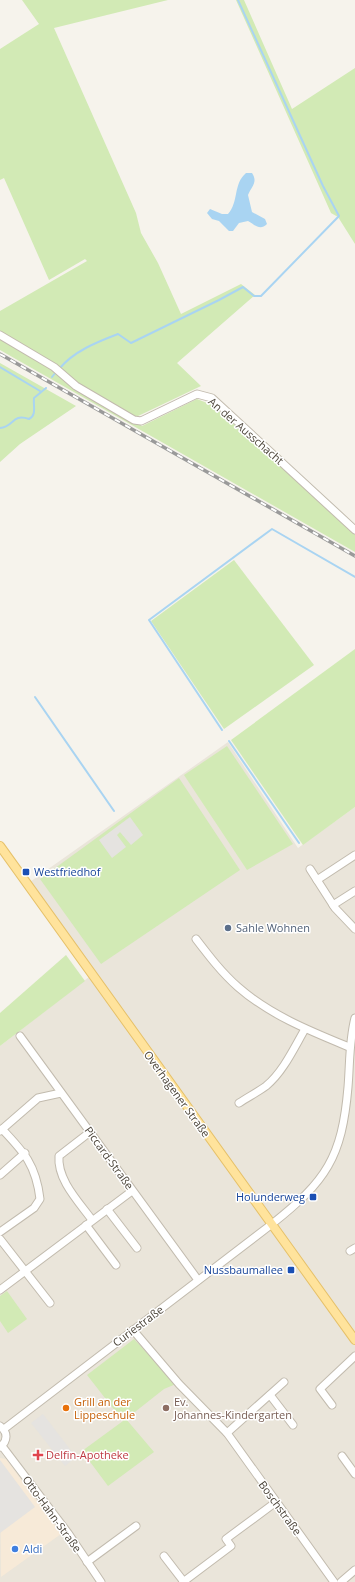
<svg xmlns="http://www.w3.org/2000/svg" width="355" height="1582" viewBox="0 0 355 1582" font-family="'Open Sans',sans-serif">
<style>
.residential{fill:#eae5da}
.commercial{fill:#f7ead8}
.green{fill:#d2eab5}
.parking{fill:#e5e3e0}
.water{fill:#a9d4f2}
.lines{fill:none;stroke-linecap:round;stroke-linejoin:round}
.stream{stroke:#a9d4f2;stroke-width:2}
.minor-casing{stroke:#c2bbae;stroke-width:9}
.major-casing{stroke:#e6c16a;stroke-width:10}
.minor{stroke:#fff;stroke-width:7}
.major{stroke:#ffe39c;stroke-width:8}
.rail-casing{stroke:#9a9a9a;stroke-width:3.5}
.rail{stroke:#fff;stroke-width:2;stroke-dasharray:6;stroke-linecap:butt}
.transit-dot{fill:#1a4fb4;stroke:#fff;stroke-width:1.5}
.service-dot{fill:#5c6f8a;stroke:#fff;stroke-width:1.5}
.food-dot{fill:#e8710a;stroke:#fff;stroke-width:1.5}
.education-dot{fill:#8d6e63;stroke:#fff;stroke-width:1.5}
.health-dot{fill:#e0444e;stroke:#fff;stroke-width:1.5}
.shop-dot{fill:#3f7fe0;stroke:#fff;stroke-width:1.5}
.labels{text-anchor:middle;stroke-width:3;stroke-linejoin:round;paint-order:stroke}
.street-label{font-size:11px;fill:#4b4439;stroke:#fff}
.transit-label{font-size:11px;fill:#164399;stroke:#fff;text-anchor:end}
.service-label{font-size:11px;fill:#4e5e75;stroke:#fff;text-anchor:start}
.food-label{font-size:11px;fill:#c56008;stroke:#fff;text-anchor:start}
.education-label{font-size:11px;fill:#785e54;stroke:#fff;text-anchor:start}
.health-label{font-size:11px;fill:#be3a42;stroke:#fff;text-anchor:start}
.shop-label{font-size:11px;fill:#366cbe;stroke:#fff;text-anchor:start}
</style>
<rect width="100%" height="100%" fill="#f6f3ec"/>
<polygon class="residential" points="228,742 298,848 355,807 355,1582 0,1582 0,1046 89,977 27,884"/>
<polygon class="commercial" points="0,1458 6,1459 61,1534 1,1577"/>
<g class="green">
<polygon points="22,0 168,0 54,28 136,213 141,233 158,263 181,314 241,284 255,295 177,363 201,386 136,417 62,374 53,362 0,332 0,311 87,261 85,259 49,280 4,178 0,180 0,49 39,24"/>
<polygon points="236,0 244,0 292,109 355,68 355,244 338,217 331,213"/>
<polygon points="0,339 52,370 75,388 142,426 197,399 212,405 345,522 355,534 355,552 0,350"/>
<polygon points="0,363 76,406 20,444 0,462"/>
<polygon points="234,560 314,665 224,729 151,621"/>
<polygon points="355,649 355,807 303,845 231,740"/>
<polygon points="227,746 293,844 247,870 184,775"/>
<polygon points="179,778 240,870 101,964 40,879"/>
<polygon points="66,955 85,981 0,1046 0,1013"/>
<polygon points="7,1291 27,1319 8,1333 0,1321 0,1296"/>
<polygon points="134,1339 176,1384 164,1389 126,1419 154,1452 108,1486 82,1451 123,1421 87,1375"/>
</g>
<g class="parking">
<polygon points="130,817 143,835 131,845 120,832 117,835 126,847 112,858 99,840"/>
<polygon points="43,1414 76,1457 65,1466 31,1423"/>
<polygon points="0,1460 35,1507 0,1533"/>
</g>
<path class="water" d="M246,173H252C258,182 252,186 248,195L252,212L265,219L267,224C260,231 255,225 248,221L239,223L233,231H229L219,221L212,219L207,213L210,209L222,214H228C239,202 233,184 246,173Z"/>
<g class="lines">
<g class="stream">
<polyline points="0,367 40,391"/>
<path d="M59,369C74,351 97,342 118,334L131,343L219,300L243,287L254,296H261L339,216L323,186L238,0"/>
<polyline points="52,377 56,372"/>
<path d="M0,428C14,427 12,413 29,419C37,415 33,406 34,398L46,388"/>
<polyline points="35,697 114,811"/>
<polyline points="222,730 149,620 272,529 355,577"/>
<polyline points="229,741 299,843"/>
</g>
<defs>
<g id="minor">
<polyline points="0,335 54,367 76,386 134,420 141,421 197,394 212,398 355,530"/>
<polyline points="310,869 335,908 355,929"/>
<polyline points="317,880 355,855"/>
<polyline points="333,905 355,891"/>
<path d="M196,939C209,956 222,973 238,987C270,1015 310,1031 349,1047"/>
<polyline points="20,1036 198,1280"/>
<path d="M239,1103C248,1097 258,1092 266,1086C283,1072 294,1048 305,1029"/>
<polyline points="0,1131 38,1098 61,1093"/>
<path d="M90,1132L59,1156C57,1180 79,1202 92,1220"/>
<polyline points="0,1175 25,1153"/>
<polyline points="107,1209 137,1248"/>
<polyline points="86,1225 116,1265"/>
<path d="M0,1232L34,1208L40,1199C36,1165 24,1152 2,1129"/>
<polyline points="0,1239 50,1303"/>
<polyline points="350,1251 355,1248"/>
<polyline points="0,1290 132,1191"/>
<polyline points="133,1330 179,1384 227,1433 334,1582"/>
<polyline points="270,1395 293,1425"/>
<polyline points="332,1405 320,1389 355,1356"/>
<path d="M0,1426C8,1432 8,1441 0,1447"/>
<path d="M4,1429L272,1224C326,1181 342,1158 348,1087C350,1063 349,1041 355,1018"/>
<polyline points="227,1433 284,1382"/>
<polyline points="2,1446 68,1533 101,1582"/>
<polyline points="342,1456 355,1474"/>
<polyline points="164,1556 184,1582"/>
<polyline points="87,1562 136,1526"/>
<polyline points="183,1582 231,1546 226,1539 276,1502"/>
<polyline points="341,1582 355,1570"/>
</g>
<polyline id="major" points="0,846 355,1340"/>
</defs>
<use href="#minor" class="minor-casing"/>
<use href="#major" class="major-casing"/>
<use href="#minor" class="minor"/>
<use href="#major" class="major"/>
<defs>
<polyline id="rail" points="0,354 355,556"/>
</defs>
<use href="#rail" class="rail-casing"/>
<use href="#rail" class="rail"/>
</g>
<g class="transit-dot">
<rect x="22" y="868" width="8" height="8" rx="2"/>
<rect x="309" y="1193" width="8" height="8" rx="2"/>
<rect x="287" y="1266" width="8" height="8" rx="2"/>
</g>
<circle class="service-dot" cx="228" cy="928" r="4"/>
<circle class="food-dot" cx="66" cy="1408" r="4"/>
<circle class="education-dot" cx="166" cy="1408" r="4"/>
<path class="health-dot" d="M36 1449h4v4h4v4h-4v4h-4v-4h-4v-4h4z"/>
<circle class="shop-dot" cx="15" cy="1549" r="4"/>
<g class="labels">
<g class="street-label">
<text transform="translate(246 431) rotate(41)" y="4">An der Ausschacht</text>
<text transform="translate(177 1094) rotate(54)" y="4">Overhagener Straße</text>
<text transform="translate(109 1158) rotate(54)" y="4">Piccard-Straße</text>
<text transform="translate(138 1326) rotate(-37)" y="4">Curiestraße</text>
<text transform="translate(280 1508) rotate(54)" y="4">Boschstraße</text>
<text transform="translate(52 1514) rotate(54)" y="4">Otto-Hahn-Straße</text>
</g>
<g class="transit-label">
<text x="34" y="876" text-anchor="start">Westfriedhof</text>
<text x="305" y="1201">Holunderweg</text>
<text x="283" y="1274">Nussbaumallee</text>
</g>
<g class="service-label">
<text x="236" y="932">Sahle Wohnen</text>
</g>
<g class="food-label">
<text x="74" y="1406">Grill an der<tspan x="74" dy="13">Lippeschule</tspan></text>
</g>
<g class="education-label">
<text x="174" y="1406">Ev.<tspan x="174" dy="13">Johannes-Kindergarten</tspan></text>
</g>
<g class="health-label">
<text x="46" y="1459">Delfin-Apotheke</text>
</g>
<g class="shop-label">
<text x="23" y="1553">Aldi</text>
</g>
</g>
</svg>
